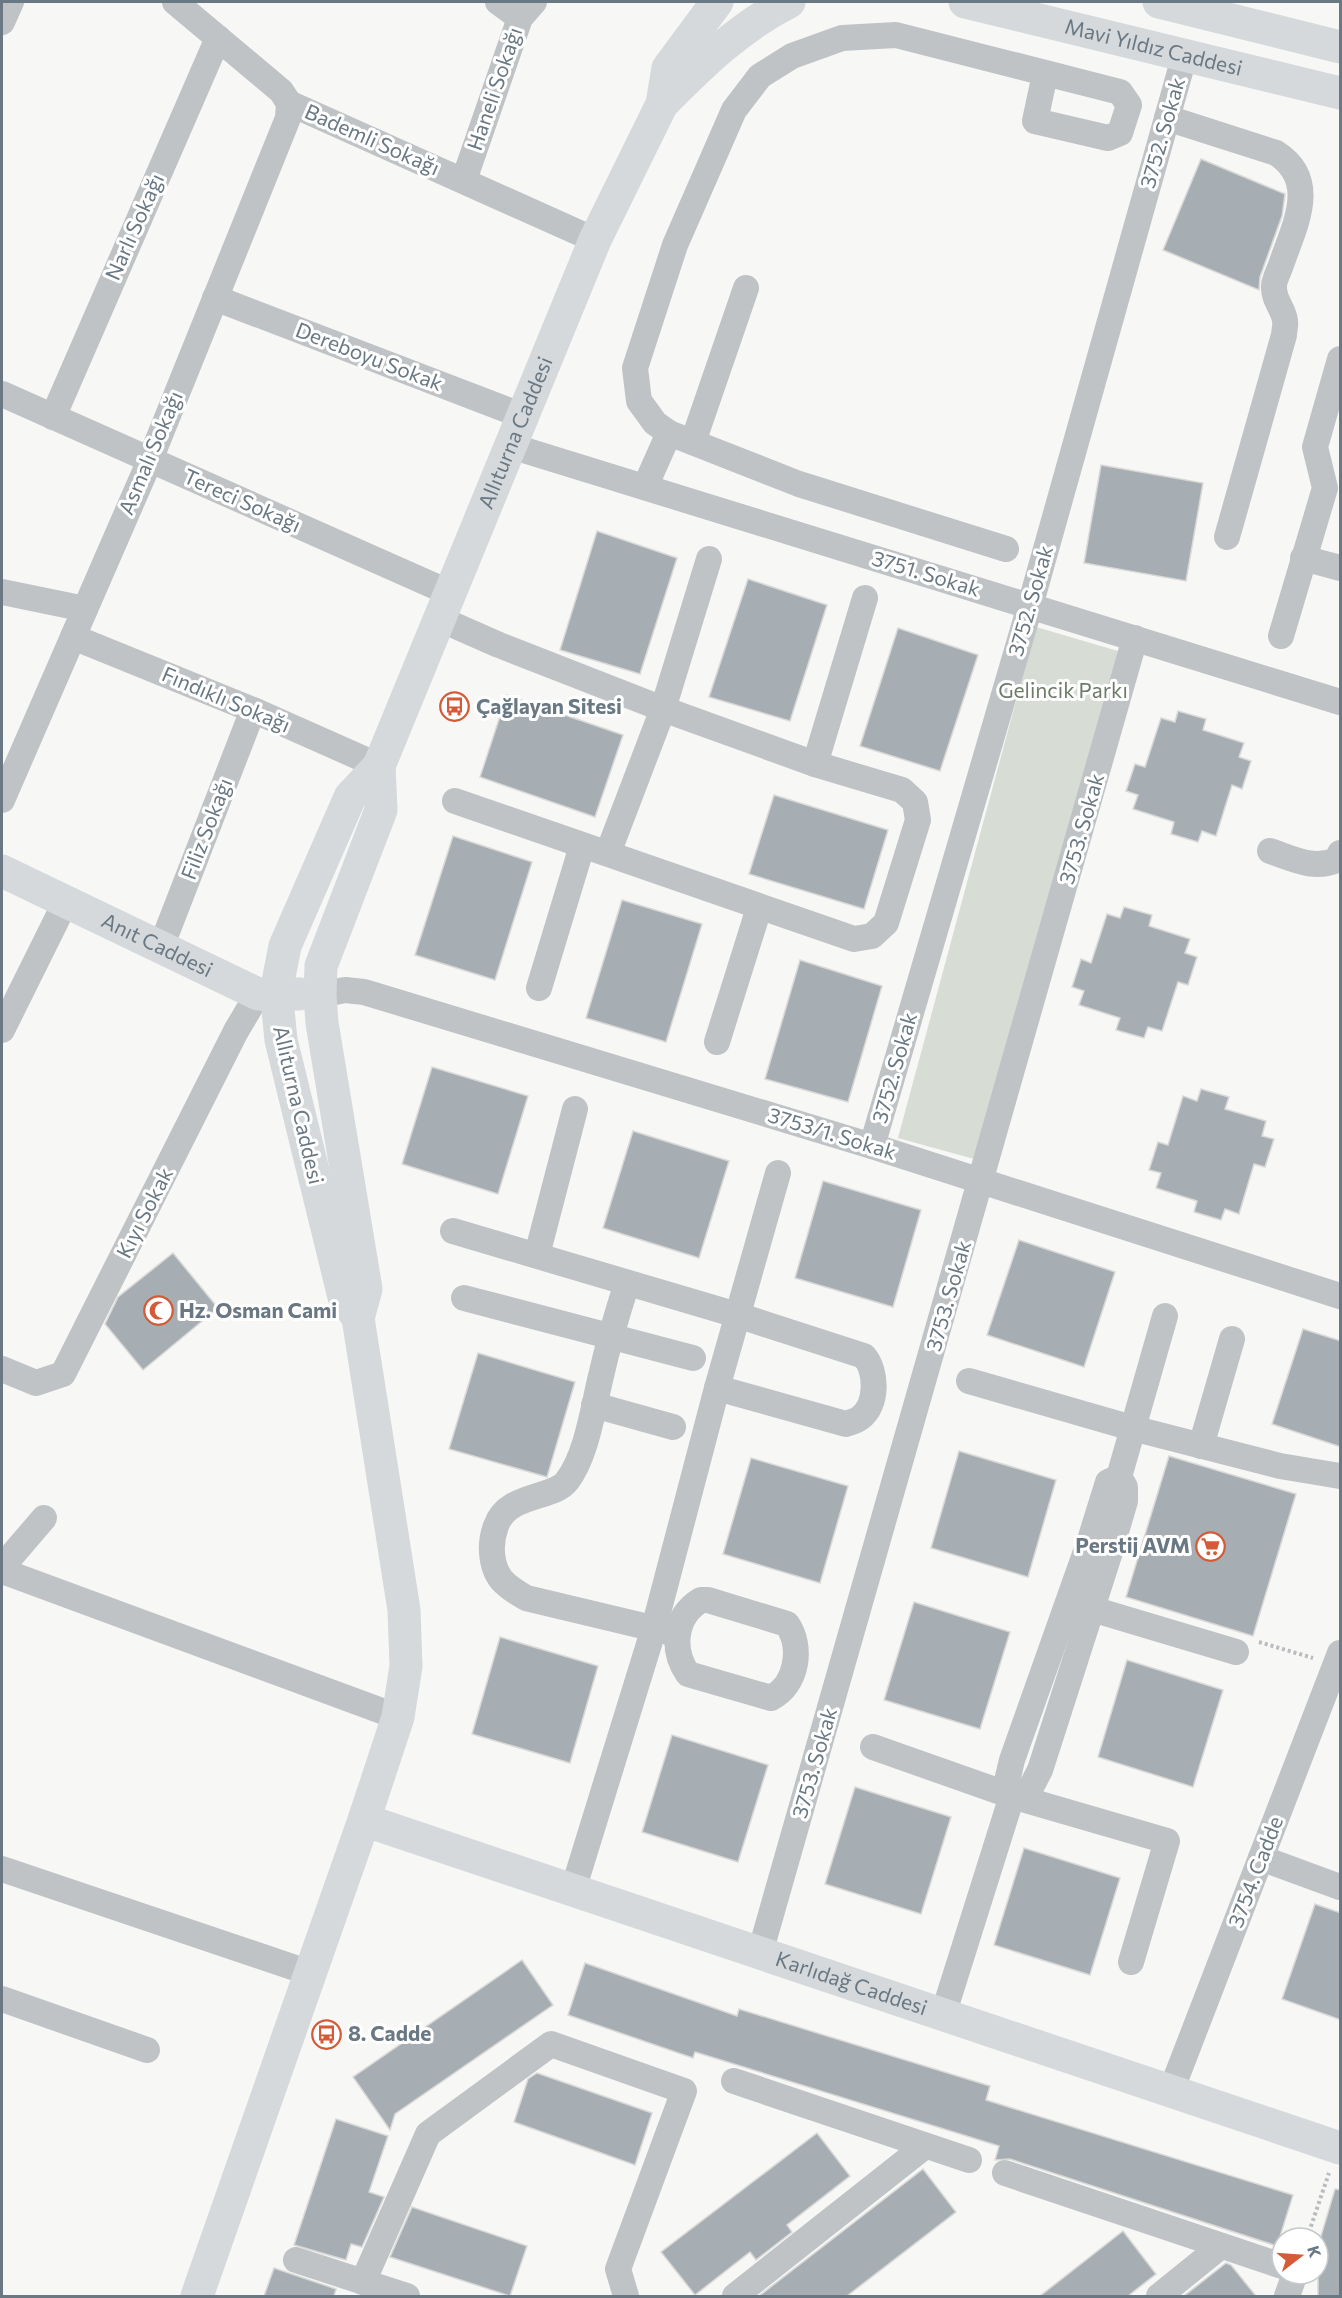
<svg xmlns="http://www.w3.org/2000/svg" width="1342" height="2298" viewBox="0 0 1342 2298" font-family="Commissioner,sans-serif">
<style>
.green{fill:#d7dcd4}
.building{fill:#a7aeb3;stroke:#d9d9d7;stroke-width:1.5}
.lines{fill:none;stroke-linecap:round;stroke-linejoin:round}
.path{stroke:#b9bcbe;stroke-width:4;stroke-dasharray:3 3;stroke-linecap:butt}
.minor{stroke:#bfc3c6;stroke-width:26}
.major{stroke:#d5d9dc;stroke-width:33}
.labels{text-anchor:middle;stroke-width:6;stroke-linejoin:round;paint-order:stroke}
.street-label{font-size:21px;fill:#697883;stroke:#fff}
.park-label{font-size:21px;fill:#6b7b67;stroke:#fff}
.poi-label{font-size:21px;font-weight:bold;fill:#697883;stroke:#fff;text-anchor:start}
</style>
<rect width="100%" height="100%" fill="#f7f7f5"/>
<polygon class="green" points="1036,627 1118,651 974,1159 898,1138"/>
<g class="building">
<polygon points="1201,159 1285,194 1282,216 1260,277 1259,290 1163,250"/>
<polygon points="1101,465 1203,483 1186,581 1084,563"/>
<polygon points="597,531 677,558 640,674 560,650"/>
<polygon points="748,579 827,605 790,721 709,697"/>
<polygon points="898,628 978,655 940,771 860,746"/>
<polygon points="507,695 623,735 595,817 480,777"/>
<polygon points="1178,711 1206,719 1203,730 1244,743 1239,757 1251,761 1242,789 1232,785 1216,836 1202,831 1198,842 1171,834 1174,822 1133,809 1138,795 1126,791 1135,764 1145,767 1161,718 1175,722"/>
<polygon points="774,795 888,830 864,909 749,874"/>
<polygon points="453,836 532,862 495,980 415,955"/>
<polygon points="622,900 702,924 666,1042 586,1018"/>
<polygon points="1124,907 1152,915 1149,926 1190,939 1185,953 1197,957 1188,985 1178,982 1162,1031 1148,1027 1144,1038 1116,1030 1120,1018 1079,1005 1084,991 1072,987 1081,959 1091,963 1107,914 1120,918"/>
<polygon points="800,960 882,986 848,1102 765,1079"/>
<polygon points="432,1067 528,1096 498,1194 402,1164"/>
<polygon points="1201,1089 1229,1097 1225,1109 1266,1121 1262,1136 1274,1139 1265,1167 1254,1164 1239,1214 1225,1209 1221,1220 1194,1212 1197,1201 1156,1188 1161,1173 1149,1170 1158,1142 1168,1145 1183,1096 1197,1101"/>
<polygon points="633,1131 729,1161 699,1258 603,1228"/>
<polygon points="823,1181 921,1210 893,1307 795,1278"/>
<polygon points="1019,1240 1115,1272 1084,1367 987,1335"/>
<polygon points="173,1253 218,1308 143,1370 105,1324 118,1297"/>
<polygon points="1303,1329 1341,1341 1341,1447 1272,1424"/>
<polygon points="478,1353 575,1382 547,1477 449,1449"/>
<polygon points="959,1451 1056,1480 1028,1577 931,1548"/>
<polygon points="1169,1456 1296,1494 1253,1636 1126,1597"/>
<polygon points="751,1458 848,1486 820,1583 723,1554"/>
<polygon points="914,1602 1010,1632 980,1729 884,1700"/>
<polygon points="500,1637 598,1666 570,1763 472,1734"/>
<polygon points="1127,1660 1223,1690 1193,1787 1098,1757"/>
<polygon points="672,1735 768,1765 738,1862 642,1832"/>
<polygon points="855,1787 951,1817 921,1914 825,1884"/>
<polygon points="1024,1848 1120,1878 1090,1975 994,1945"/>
<polygon points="1315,1904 1341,1913 1341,2020 1282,1999"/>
<polygon points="522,1960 553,2005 395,2114 390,2130 353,2077"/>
<polygon points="585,1963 737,2016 739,2009 990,2086 986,2100 1293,2195 1277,2246 1010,2159 995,2160 999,2146 695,2052 693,2058 568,2015"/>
<polygon points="537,2073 652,2113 635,2165 514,2122 528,2079"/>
<polygon points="336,2119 388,2136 369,2192 384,2197 362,2247 351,2244 346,2260 294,2245"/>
<polygon points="817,2133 850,2176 787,2225 792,2232 756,2260 750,2252 695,2295 661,2252"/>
<polygon points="923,2169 956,2212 847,2296 759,2296"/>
<polygon points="1335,2189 1341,2190 1341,2296 1318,2296 1318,2246"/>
<polygon points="412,2207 527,2246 510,2296 390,2257"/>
<polygon points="1123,2231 1156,2274 1128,2296 1040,2296"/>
<polygon points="1226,2263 1231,2265 1256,2296 1184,2296"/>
<polygon points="274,2268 336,2289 334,2296 264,2296"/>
</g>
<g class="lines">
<g class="path">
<polyline points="1259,1642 1313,1658"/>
<polyline points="1307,2238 1329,2173"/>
</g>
<g class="minor">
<polyline points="175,2 281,91 289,103 595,240"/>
<polyline points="498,2 520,18"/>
<polyline points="2,22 11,2"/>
<path d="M1167,118L1276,153C1320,181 1294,226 1281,265C1279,271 1274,280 1274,286C1273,300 1284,309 1285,321C1286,325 1284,331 1284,335L1227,537"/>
<polyline points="464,180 520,18 534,2"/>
<polyline points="215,298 523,416"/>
<polyline points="2,394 450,593"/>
<polyline points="53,417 218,38"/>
<polyline points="693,442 746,288"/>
<polyline points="511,446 1340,702"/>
<polyline points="645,487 669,433"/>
<polyline points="1006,549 799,484 669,433 655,423 639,401 635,368 675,245 734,110 760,76 792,56 842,38 896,35 1120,92 1129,105 1120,133 1108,138 1035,121 1045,74"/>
<polyline points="1303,558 1340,568"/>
<polyline points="2,592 85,609"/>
<polyline points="440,619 499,645 663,709 815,764 902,790 915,802 918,820 886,923 872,936 854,939 455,801"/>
<polyline points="1281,636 1325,488 1315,447 1340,359"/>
<polyline points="73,637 253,710 379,766"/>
<polyline points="815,764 865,598"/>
<polyline points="2,800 150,460 288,118 289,103"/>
<path d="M1270,851C1294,859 1313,870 1337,860L1340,853"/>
<polyline points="608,853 663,709 709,559"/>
<polyline points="161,947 253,710"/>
<polyline points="539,988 582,846"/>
<polyline points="320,995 345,990 364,992 872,1146 1340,1296"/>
<polyline points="2,1030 66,901"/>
<polyline points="717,1042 759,908"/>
<polyline points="872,1146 1030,606 1185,54"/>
<path d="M453,1231L737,1315L864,1356C877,1371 878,1405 860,1418C856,1421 851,1422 846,1424L717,1388"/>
<polyline points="537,1255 575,1109"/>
<path d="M627,1283C617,1314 608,1345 601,1376C593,1408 587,1455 567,1481C554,1499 507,1493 496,1526C489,1544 490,1572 507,1585C512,1590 520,1594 526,1598L677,1634"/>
<polyline points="464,1298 693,1358"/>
<polyline points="2,1369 36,1383 63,1374 236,1031 258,994"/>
<polyline points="969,1381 1132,1428 1280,1466 1340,1476"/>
<polyline points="594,1405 673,1427"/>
<polyline points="1201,1446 1232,1339"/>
<polyline points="2,1567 44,1518"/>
<polyline points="2,1571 398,1717"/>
<path d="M701,1600H708L787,1624C803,1647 797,1685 771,1698L688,1674C671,1650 674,1616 701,1600Z"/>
<polyline points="1092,1609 1236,1652"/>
<polyline points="873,1747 1012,1796 1167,1841 1131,1962"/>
<polyline points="1012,1796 1029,1791 1040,1770 1110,1552 1125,1501 1125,1487 1119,1477 1165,1316"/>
<polyline points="1261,1858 1340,1887"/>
<polyline points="2,1869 310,1973"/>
<polyline points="573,1890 654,1628 717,1388 778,1173"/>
<polyline points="760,1953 1135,638"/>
<polyline points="2,1999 147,2050"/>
<polyline points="943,2015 1012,1796 1007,1781 1012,1760 1090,1540 1108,1482 1119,1477"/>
<polyline points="734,2081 969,2160"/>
<polyline points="1171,2091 1340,1653"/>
<polyline points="1005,2173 1282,2266"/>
<polyline points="296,2260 407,2296"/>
<polyline points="363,2282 428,2134 551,2044 684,2091 618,2269 626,2296"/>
<polyline points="735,2296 925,2146"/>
<polyline points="1159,2296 1221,2246"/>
<polyline points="1287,2296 1295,2274"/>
</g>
<g class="major">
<path d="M717,2L668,68L662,104C701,65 739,27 789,2"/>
<path id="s1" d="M965,2L1340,93"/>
<polyline points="1159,2 1340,47"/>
<path id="s2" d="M2,871L258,994H299"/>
<polyline points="358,1318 366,1289 322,1023 320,995 321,966 381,810 379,766"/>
<path id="s3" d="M364,1820L1340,2148"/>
<path id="s4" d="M197,2296L364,1820L398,1717L406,1666L404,1610L358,1318L344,1297L281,1040L277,1000L278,982L285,946L350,797L379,766L595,240L662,104"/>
</g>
</g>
<defs>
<symbol id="bus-ring" viewBox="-11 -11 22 22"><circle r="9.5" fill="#fff" stroke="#d35b38" stroke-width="1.5"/><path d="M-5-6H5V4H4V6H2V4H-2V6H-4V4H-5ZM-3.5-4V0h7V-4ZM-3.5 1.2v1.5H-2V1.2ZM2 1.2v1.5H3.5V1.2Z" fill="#d35b38"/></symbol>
<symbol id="mosque-ring" viewBox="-11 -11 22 22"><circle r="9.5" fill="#fff" stroke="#d35b38" stroke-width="1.5"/><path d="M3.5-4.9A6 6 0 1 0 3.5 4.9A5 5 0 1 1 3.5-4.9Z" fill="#d35b38"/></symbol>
<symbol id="supermarket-ring" viewBox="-11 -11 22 22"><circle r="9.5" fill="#fff" stroke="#d35b38" stroke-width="1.5"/><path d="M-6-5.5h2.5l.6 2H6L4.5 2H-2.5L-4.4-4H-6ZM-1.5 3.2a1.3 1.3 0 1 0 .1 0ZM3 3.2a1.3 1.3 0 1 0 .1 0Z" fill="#d35b38"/></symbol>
</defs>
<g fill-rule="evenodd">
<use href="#bus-ring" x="438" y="690" width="33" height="33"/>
<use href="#mosque-ring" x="142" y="1294" width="33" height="33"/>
<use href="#supermarket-ring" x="1194" y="1530" width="33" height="33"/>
<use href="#bus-ring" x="310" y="2018" width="33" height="33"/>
</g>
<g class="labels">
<g class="street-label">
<text dy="7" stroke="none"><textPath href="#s1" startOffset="194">Mavi Yıldız Caddesi</textPath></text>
<text transform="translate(495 89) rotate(-71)" y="7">Haneli Sokağı</text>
<text transform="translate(1163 133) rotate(-74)" y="7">3752. Sokak</text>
<text transform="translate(372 140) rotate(24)" y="7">Bademli Sokağı</text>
<text transform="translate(135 227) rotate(-66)" y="7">Narlı Sokağı</text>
<text transform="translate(369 357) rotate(21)" y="7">Dereboyu Sokak</text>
<text dy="7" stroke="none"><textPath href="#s4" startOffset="1966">Allıturna Caddesi</textPath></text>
<text transform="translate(151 453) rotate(-67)" y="7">Asmalı Sokağı</text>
<text transform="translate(242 501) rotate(24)" y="7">Tereci Sokağı</text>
<text transform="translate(926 574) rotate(17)" y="7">3751. Sokak</text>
<text transform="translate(1031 601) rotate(-74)" y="7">3752. Sokak</text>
<text transform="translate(226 700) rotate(23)" y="7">Fındıklı Sokağı</text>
<text transform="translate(207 829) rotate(-69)" y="7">Filiz Sokağı</text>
<text transform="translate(1082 829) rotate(-74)" y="7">3753. Sokak</text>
<text dy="7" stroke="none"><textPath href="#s2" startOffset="172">Anıt Caddesi</textPath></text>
<text transform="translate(895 1068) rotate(-74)" y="7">3752. Sokak</text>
<text transform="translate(298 1105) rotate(77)" y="7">Allıturna Caddesi</text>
<text transform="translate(832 1134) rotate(17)" y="7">3753/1. Sokak</text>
<text transform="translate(145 1213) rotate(-63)" y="7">Kıyı Sokak</text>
<text transform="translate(949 1296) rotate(-74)" y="7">3753. Sokak</text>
<text transform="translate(815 1763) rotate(-74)" y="7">3753. Sokak</text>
<text transform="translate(1256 1872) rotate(-69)" y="7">3754. Cadde</text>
<text dy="7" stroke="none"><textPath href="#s3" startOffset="514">Karlıdağ Caddesi</textPath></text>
</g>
<g class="park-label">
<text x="1063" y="698">Gelincik Parkı</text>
</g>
<g class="poi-label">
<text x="476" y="714">Çağlayan Sitesi</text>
<text x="179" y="1318">Hz. Osman Cami</text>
<text x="1190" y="1553" text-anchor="end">Perstij AVM</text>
<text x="348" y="2041">8. Cadde</text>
</g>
</g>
<rect width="1342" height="2298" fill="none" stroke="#697883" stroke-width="6"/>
<g transform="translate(1300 2256) rotate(73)"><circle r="28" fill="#ffffff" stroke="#c3c9cd" stroke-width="1.5"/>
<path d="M0-4.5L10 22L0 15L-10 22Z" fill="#d35b38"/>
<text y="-9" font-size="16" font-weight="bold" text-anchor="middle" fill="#697883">K</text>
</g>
</svg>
